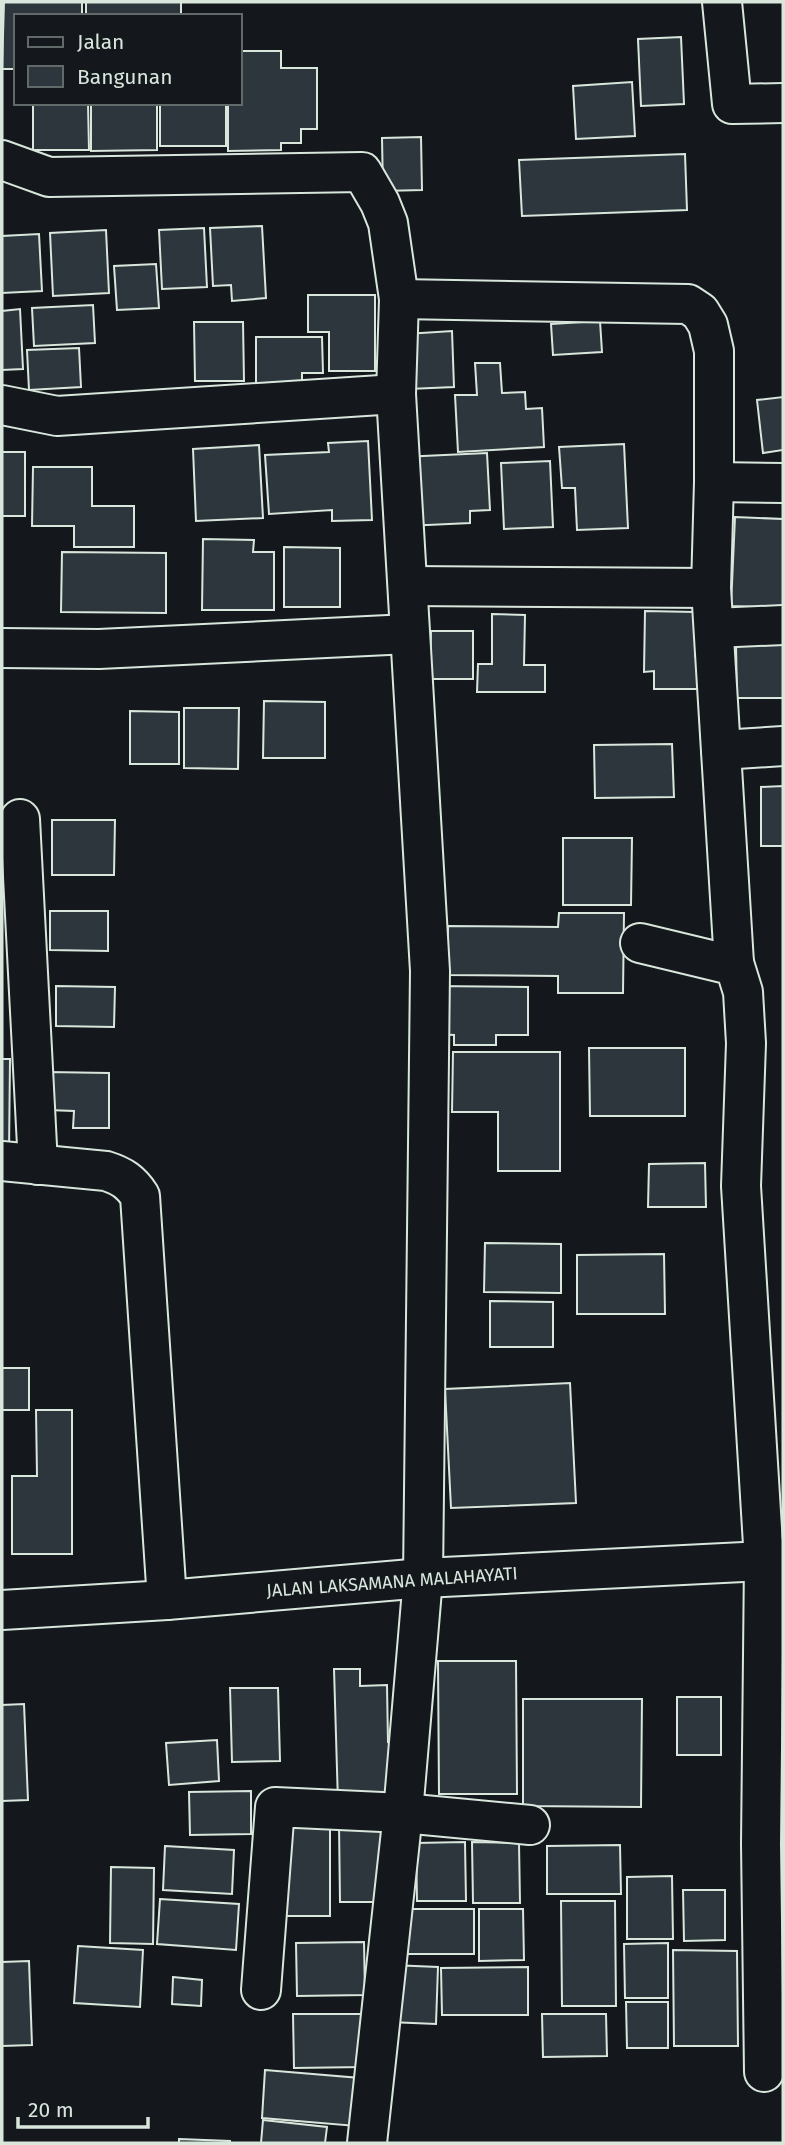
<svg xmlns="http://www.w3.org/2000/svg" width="785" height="2145" viewBox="0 0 785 2145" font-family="'Fira Sans',sans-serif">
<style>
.building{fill:#2c363c;stroke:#d8e6dc;stroke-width:2}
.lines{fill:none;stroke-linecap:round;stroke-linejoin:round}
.minor-casing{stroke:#d8e6dc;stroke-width:42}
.highway-casing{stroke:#d8e6dc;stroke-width:42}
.minor{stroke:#14181c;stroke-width:38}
.highway{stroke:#14181c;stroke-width:38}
.labels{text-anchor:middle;stroke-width:5;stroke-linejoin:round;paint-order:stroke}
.street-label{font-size:18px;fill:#d8e6dc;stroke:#14181c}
</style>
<rect width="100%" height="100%" fill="#14181c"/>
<g class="building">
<polygon points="4,2 82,2 82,16 16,16 16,69 2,69"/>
<rect x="86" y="2" width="95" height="14"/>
<polygon points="681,37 684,104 641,106 638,39"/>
<polygon points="240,51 281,51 281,68 317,68 317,129 301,129 301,143 281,143 281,150 228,151 228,103 240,103"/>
<polygon points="632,82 635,136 576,139 573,86"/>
<polygon points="33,103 88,103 89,150 33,150"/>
<polygon points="91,103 157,103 157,150 91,151"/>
<rect x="160" y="103" width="66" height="43"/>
<polygon points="421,137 422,190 383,191 382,138"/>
<polygon points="685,154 687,210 522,216 519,160"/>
<polygon points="262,226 266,298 232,301 231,285 213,286 210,228"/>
<polygon points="204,228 207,287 162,289 159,230"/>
<polygon points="106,230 109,293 53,296 50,233"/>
<polygon points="39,234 42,291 2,293 2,236"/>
<polygon points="156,264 159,308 117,310 114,266"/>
<polygon points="308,295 375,295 375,371 329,371 329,332 308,332"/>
<polygon points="93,305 95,343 34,346 32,308"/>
<polygon points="20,309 23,369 2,370 2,311"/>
<polygon points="600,321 602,352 553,355 551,324"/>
<polygon points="194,322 243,322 244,381 195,381"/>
<polygon points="452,331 454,387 409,389 406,334"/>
<polygon points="256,337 322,337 323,373 302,373 302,393 256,394"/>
<polygon points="79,348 81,387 29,390 27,350"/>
<polygon points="475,363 500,363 502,393 525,392 526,409 542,408 544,447 458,452 455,395 477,395"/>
<polygon points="783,397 783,450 763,453 757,400"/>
<polygon points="368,441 372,520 332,521 332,510 269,514 265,455 329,452 328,443"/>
<polygon points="624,444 628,528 577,530 575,488 562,488 559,447"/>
<polygon points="259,445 263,518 196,521 193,449"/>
<rect x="2" y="452" width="23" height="64"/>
<polygon points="487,453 490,510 470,511 470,523 406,526 402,457"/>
<polygon points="550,461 553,527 504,529 501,463"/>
<polygon points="33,467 92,467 92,506 134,506 134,547 74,547 74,526 32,526"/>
<polygon points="735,517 783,519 783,608 731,606"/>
<polygon points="203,539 254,540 253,552 274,552 274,610 202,610"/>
<polygon points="284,547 340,548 340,607 284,607"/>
<polygon points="62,552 166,553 166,613 61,612"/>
<polygon points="645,611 695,612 695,656 710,655 709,689 654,689 654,671 644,672"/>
<polygon points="492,614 525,615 524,665 545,665 545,692 477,692 478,664 492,664"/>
<polygon points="431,631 473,631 473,679 430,679"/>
<polygon points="783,643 783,698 737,698 736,644"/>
<polygon points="264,701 325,702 325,758 263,758"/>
<polygon points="184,708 239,708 238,769 184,768"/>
<polygon points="130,711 179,712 179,764 130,764"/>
<polygon points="672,744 674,797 595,798 594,745"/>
<polygon points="783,786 783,846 761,846 761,787"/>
<polygon points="52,820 115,820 114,875 52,875"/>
<polygon points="563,838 632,838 631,905 563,905"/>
<polygon points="50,911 108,911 108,951 50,950"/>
<polygon points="559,913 624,913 623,993 558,993 558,976 447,975 448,926 558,927"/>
<polygon points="56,986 115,987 114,1027 56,1026"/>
<polygon points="432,986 528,987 528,1035 496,1035 496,1045 454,1045 454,1035 432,1034"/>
<polygon points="589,1048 685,1048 685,1116 590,1116"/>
<polygon points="453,1052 560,1052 560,1171 498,1171 498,1112 452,1112"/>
<polygon points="2,1059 10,1059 9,1154 2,1154"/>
<polygon points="48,1072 109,1073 109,1128 73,1128 74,1111 48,1110"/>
<polygon points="705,1163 706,1207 648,1207 649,1164"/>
<polygon points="485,1243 561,1244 561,1293 484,1292"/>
<polygon points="664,1254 665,1314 577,1314 577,1255"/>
<polygon points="490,1301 553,1302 553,1347 490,1347"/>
<rect x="2" y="1368" width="27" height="42"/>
<polygon points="570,1383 576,1503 451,1508 445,1389"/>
<polygon points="36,1410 72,1410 72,1554 12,1554 12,1476 37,1476"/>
<polygon points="438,1661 516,1661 517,1794 439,1794"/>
<polygon points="334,1669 360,1669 360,1686 387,1685 388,1742 403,1744 394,1799 338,1803"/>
<polygon points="230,1688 278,1688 280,1761 232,1762"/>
<rect x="677" y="1697" width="44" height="58"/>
<polygon points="523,1699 642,1699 641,1807 523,1806"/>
<polygon points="24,1704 28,1800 2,1801 2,1705"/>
<polygon points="217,1740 219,1781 169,1785 166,1743"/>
<polygon points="251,1791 251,1834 190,1835 189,1792"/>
<polygon points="330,1822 330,1916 283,1916 282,1823"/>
<polygon points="339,1824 392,1824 393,1902 340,1902"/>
<polygon points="465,1842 466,1901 417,1901 416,1843"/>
<polygon points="472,1842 519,1843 520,1903 473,1903"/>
<polygon points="620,1845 621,1894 547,1894 547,1846"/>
<polygon points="165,1846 234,1850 232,1894 163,1890"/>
<polygon points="111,1867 154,1868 153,1944 110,1943"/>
<polygon points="672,1876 673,1939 627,1939 627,1877"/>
<polygon points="683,1890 725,1890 725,1940 684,1941"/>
<polygon points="160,1899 239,1904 236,1950 157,1944"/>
<polygon points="561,1901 615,1901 616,2006 562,2006"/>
<polygon points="404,1909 474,1909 474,1954 405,1954"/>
<polygon points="479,1909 523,1909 524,1960 479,1961"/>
<polygon points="364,1942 365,1995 297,1996 296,1943"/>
<polygon points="668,1943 668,1998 625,1998 624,1944"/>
<polygon points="78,1946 143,1950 140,2007 74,2003"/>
<polygon points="673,1950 737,1951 738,2046 674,2046"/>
<polygon points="29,1961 32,2045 2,2046 2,1962"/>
<polygon points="391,1965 438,1967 436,2024 389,2022"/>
<polygon points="528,1967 528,2015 442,2015 441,1968"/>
<polygon points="173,1977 202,1980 201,2006 172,2004"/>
<polygon points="626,2002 668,2002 668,2048 627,2048"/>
<polygon points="293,2014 363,2014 363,2067 294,2068"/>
<polygon points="542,2014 606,2014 607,2056 543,2057"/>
<polygon points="265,2070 360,2078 356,2126 262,2118"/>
<polygon points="263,2120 327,2127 325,2143 261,2143"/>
<polygon points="179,2139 230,2141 230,2143 179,2143"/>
</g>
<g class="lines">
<defs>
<g id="minor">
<polyline points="722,2 732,104 783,103"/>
<polyline points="2,160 49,177 362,172 380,203 388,223 399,299 396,394 430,971 423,1578 403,1813 367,2143"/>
<polyline points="399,299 688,304 700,312 708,325 714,351 714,482 711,588 734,963"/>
<polyline points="2,405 57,416 396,394"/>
<polyline points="714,482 783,483"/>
<polyline points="409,586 711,588"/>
<polyline points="714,628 783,625"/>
<polyline points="2,648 99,649 409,634"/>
<polyline points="721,750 783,746"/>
<polyline points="20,819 38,1165"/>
<polyline points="640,943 723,963 734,963 743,992 746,1043 741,1186 764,1561 761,1844 764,2072"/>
<path d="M2,1161L106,1171C122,1176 131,1182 140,1196L167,1600"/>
<polyline points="261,1990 275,1807 403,1813 530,1825"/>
</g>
<polyline id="highway" points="2,1610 167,1600 423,1578 764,1561 783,1558"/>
</defs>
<use href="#minor" class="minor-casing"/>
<use href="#highway" class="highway-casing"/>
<use href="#minor" class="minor"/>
<use href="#highway" class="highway"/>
</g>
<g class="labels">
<g class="street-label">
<text transform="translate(392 1582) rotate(-4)" y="6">JALAN LAKSAMANA MALAHAYATI</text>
</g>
</g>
<rect width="785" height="2145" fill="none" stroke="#d8e6dc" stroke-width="7"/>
<rect x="14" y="14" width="228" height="91" fill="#14181c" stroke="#626a69" stroke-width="2"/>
<rect x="28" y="37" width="35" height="10" fill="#14181c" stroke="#626a69" stroke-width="2"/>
<text x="77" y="49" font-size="21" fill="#d8e6dc">Jalan</text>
<rect x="28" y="66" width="35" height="21" fill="#2c363c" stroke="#626a69" stroke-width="2"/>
<text x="77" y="84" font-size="21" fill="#d8e6dc">Bangunan</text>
<path d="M18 2117v10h130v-10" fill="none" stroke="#d8e6dc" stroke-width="3.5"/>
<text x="28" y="2117" font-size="21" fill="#d8e6dc" stroke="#14181c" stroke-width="5" paint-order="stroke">20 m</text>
</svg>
